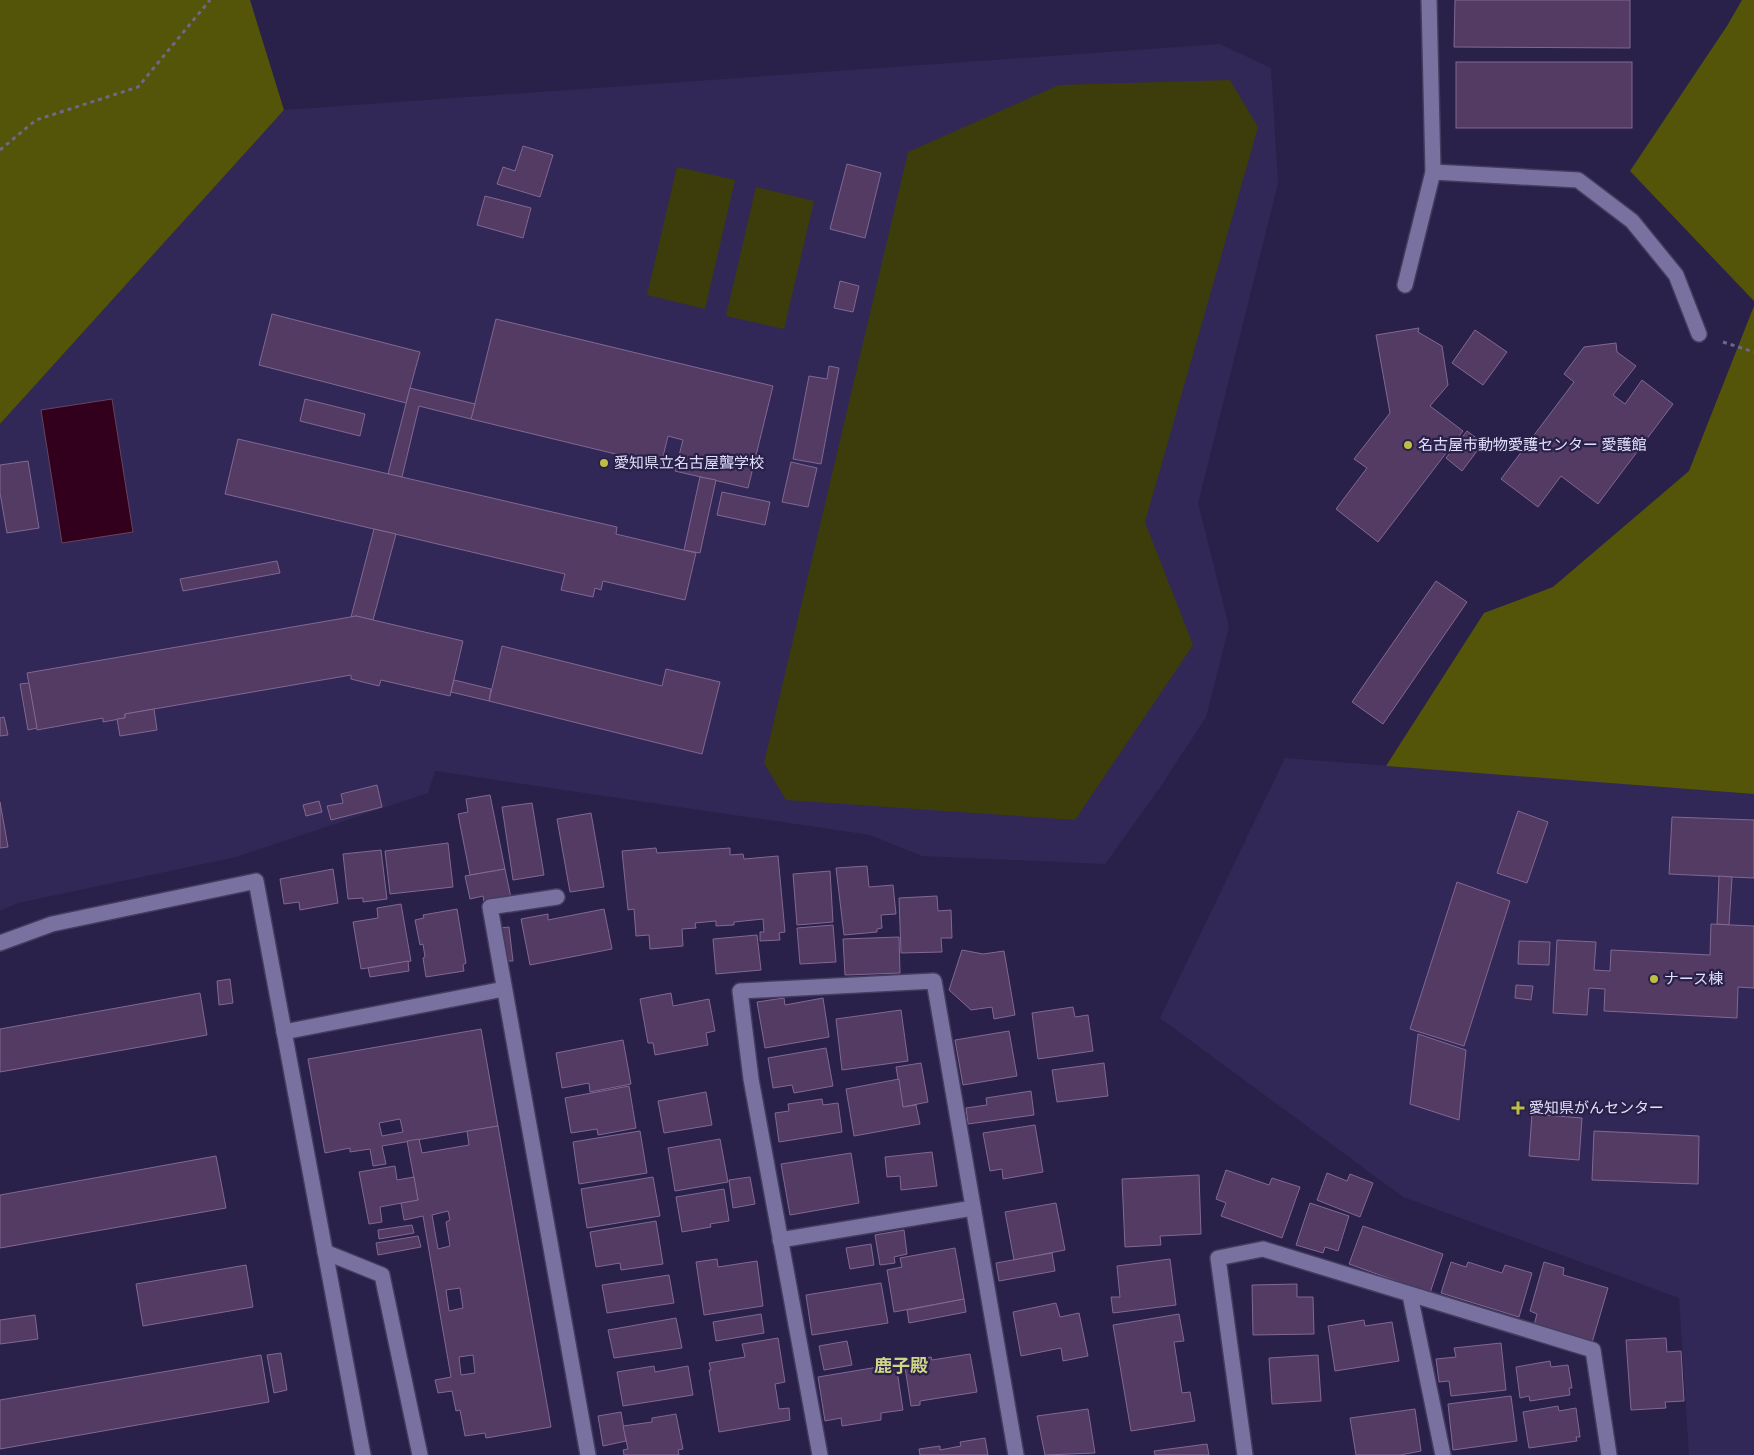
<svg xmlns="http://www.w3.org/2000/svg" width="1754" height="1455" viewBox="0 0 1754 1455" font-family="Ubuntu,'Noto Sans JP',sans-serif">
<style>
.built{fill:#322857}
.green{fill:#3c3d0a}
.forest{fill:#545509}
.water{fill:#32001c;stroke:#66435e}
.building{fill:#533b63;stroke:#816893;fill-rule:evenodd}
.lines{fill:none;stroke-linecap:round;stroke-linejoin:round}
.lane-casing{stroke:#443c5f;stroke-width:18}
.street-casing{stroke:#443c5f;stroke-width:18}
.path{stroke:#6d678a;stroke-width:3;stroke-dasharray:4 4;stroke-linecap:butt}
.lane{stroke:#7972a1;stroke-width:15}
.street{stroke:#7972a1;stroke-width:15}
.poi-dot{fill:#bcbf44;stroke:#292149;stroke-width:2}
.labels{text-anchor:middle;stroke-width:4.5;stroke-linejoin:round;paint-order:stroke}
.poi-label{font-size:15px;fill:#e1dff9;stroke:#292149;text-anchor:start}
.quarter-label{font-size:18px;font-weight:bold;fill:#d1d587;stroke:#292149}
</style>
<rect width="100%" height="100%" fill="#292149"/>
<g class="built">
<polygon points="1220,44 1271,68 1278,183 1198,503 1229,627 1206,717 1159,789 1105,864 922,856 870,835 435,771 428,793 236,857 18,903 0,911 0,424 284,110"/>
<polygon points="1285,758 1754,794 1754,1455 1689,1455 1679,1298 1403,1197 1160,1018"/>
</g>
<g class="green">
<polygon points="1230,80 1258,127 1145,522 1193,645 1075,820 786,800 764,763 908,152 1059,85"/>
<polygon points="677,167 735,180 705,309 647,295"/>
<polygon points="756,187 814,201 784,329 726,316"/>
</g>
<g class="forest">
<polygon points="0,0 250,0 284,110 0,424"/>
<polygon points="1742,0 1754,0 1754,301 1630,171 1727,26"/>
<polygon points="1754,306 1754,794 1386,766 1484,613 1553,587 1689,471"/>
</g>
<polygon class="water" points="112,399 133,532 62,543 41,410"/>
<g class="building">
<polygon points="1455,0 1630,0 1630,48 1454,47"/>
<rect x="1456" y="62" width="176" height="66"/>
<polygon points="523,146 553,155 540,197 497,184 503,167 515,171"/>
<polygon points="847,164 881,173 865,238 830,229"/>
<polygon points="485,196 531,208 523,238 477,225"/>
<polygon points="840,281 859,286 853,312 834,308"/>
<polygon points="272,314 420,352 406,403 259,365"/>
<polygon points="496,319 773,386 748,488 675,471 683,440 668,436 661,465 471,419"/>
<polygon points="1419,328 1418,332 1442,346 1448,385 1430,406 1463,431 1378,542 1336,509 1367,468 1354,459 1390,413 1376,335"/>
<polygon points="1475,330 1507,352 1483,385 1452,363"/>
<polygon points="1616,343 1617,352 1636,366 1613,395 1625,404 1642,380 1673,404 1598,504 1561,476 1538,507 1501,479 1574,382 1564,374 1584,347"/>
<polygon points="829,366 839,368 821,464 793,459 809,376 827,379"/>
<polygon points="410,388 475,404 471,419 419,406 402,477 388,474"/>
<polygon points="305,399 365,414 360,436 300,421"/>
<polygon points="1467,431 1483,443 1462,471 1446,458"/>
<polygon points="238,439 617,527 616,534 696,553 685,600 603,581 601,590 595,588 593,597 561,590 565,574 225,494"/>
<polygon points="28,461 39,528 7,533 0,493 0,465"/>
<polygon points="791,462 817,468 808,507 782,502"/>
<polygon points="700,477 716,480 700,553 684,550"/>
<polygon points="722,492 770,502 765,525 717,515"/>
<polygon points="374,529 396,534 373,620 356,616 351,617"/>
<polygon points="277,561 280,573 183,591 180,579"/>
<polygon points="1436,581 1467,602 1383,724 1352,702"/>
<polygon points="356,616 463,641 450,696 381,680 379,686 351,679 351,675 125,714 125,718 103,722 103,718 37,730 27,673"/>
<polygon points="502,646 662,686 666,669 720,682 702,754 489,701"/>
<polygon points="454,680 491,689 489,701 451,692"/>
<polygon points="29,683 37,728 28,730 20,684"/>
<polygon points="154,709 157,730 120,736 117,719 125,718 125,714"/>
<polygon points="4,717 8,735 0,736 0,718"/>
<polygon points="377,785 382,807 331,820 327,806 343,803 341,794"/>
<polygon points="490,795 505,869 470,875 458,814 468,812 466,799"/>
<polygon points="319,801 322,812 306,816 303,805"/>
<polygon points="0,802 8,847 0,848"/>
<polygon points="532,803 544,875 513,880 502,807"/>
<polygon points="1518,811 1548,822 1527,883 1497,873"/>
<polygon points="591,813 604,887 570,892 557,819"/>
<polygon points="1672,817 1754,820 1754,878 1669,874"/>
<polygon points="448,843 453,887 390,894 385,851"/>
<polygon points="656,848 657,853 730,848 730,855 743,854 744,859 778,856 785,932 779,933 780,940 760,941 760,932 764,932 763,919 734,922 734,925 716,926 716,921 695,923 696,928 682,929 683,946 650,949 649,935 636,936 634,909 628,910 622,851"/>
<polygon points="381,850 387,899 363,902 363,898 348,899 343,854"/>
<polygon points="867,866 869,887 893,885 896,914 881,915 882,928 877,929 877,932 844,935 836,868"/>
<polygon points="333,869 338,903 300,910 299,902 284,904 280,879"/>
<polygon points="505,869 511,898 484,903 483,896 470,899 465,876"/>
<polygon points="830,871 833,922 797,925 793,874"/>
<polygon points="1719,876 1732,877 1729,925 1717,924"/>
<polygon points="1457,882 1510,901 1464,1046 1410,1029"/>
<polygon points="937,896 938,911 951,910 952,938 941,938 942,952 901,953 899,898"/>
<polygon points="401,904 411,961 361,969 353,922 378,918 377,908"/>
<polygon points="457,909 466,963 463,965 464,971 426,977 423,958 425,957 423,944 420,945 415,920 424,918 423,915"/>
<polygon points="604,909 612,949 530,965 521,919 548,914 548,920"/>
<polygon points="1711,924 1754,926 1754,988 1738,987 1737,1018 1604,1011 1605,989 1589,988 1587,1015 1553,1013 1557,940 1596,942 1594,970 1610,971 1611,950 1710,955"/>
<polygon points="833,925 836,962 800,964 797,928"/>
<polygon points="509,927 513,961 504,961 500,928"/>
<polygon points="757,935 761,970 716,974 713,939"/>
<polygon points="899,937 900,973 845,975 843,939"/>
<polygon points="1519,941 1550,942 1549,965 1518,964"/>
<polygon points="962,950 983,954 1004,951 1015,1015 994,1019 992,1007 971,1010 949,990"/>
<polygon points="408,961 409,971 370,977 368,968"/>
<polygon points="230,979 233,1003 219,1005 217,981"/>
<polygon points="1516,985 1533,986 1531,1000 1515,998"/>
<polygon points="200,993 207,1035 0,1072 0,1029"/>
<polygon points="671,993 673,1006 709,999 715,1031 706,1033 708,1045 655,1055 653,1043 648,1043 640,999"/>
<polygon points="784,998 785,1005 823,998 829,1037 765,1048 757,1002"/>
<polygon points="1073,1007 1075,1017 1088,1015 1093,1051 1038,1059 1032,1013"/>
<polygon points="901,1010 908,1061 842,1070 836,1019"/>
<path d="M481,1029L498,1126L382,1146L386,1164L373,1166L370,1149L350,1152V1148L325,1153L308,1059ZM400,1119L403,1132L382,1136L379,1123Z"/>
<polygon points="1009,1031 1017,1076 963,1085 955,1040"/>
<polygon points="1418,1034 1466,1050 1459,1120 1410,1104"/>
<polygon points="623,1040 631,1084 590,1092 589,1083 562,1088 556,1053"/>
<polygon points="826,1048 833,1086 794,1093 792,1085 773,1088 768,1058"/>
<polygon points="921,1063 928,1102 903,1107 896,1067"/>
<polygon points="1104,1063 1108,1096 1057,1102 1052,1070"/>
<polygon points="899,1079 903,1107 916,1105 920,1124 854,1136 846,1089"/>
<polygon points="629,1086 636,1128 598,1135 597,1129 571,1133 565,1098"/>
<polygon points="1031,1091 1034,1115 968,1124 966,1108 987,1105 986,1098"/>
<polygon points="706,1092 712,1125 664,1133 658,1101"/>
<polygon points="822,1099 823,1105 838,1103 842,1132 779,1142 775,1113 789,1111 788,1104"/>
<polygon points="1532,1114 1582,1118 1579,1160 1529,1156"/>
<polygon points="1035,1125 1043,1172 1003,1179 1002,1169 990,1171 983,1133"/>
<path d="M498,1126L551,1427L486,1438L485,1433L465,1436L460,1410L456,1411L452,1391L438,1393L435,1380L451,1377L423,1216L404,1220L401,1203L418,1200L407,1141L419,1139L422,1153L469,1145L467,1131ZM448,1211L450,1220L446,1222L450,1246L438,1249L432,1215ZM460,1288L463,1308L449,1311L446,1290ZM473,1355L475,1373L461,1375L459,1357Z"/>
<polygon points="640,1131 647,1173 579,1184 573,1142"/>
<polygon points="1594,1131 1699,1136 1698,1184 1592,1180"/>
<polygon points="720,1139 728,1182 675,1191 668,1148"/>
<polygon points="932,1152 937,1186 901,1190 900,1176 887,1177 885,1157"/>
<polygon points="851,1153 859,1203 790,1215 781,1164"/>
<polygon points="216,1156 226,1208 0,1248 0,1195"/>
<polygon points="395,1166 397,1180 414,1177 418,1200 380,1207 382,1222 369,1224 359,1172"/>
<polygon points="1226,1170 1269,1185 1272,1178 1300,1187 1282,1238 1221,1216 1226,1203 1216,1199"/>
<polygon points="1327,1173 1347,1181 1350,1174 1373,1183 1360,1217 1317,1200"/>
<polygon points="1199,1175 1201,1234 1160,1236 1161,1245 1125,1247 1122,1179"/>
<polygon points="653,1177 660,1216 587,1228 581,1189"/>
<polygon points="750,1177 755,1204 733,1208 729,1180"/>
<polygon points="724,1189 729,1221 710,1224 711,1227 682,1232 676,1197"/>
<polygon points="1056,1203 1065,1250 1014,1260 1005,1212"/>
<polygon points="1310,1203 1349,1216 1338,1251 1325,1247 1323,1253 1296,1245"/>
<polygon points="656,1221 663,1264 621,1270 620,1263 596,1267 590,1232"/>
<polygon points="412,1225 414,1233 379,1239 378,1230"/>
<polygon points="1363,1226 1443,1254 1430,1293 1349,1264"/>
<polygon points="904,1230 907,1254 894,1257 895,1263 880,1265 875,1235"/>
<polygon points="418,1236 421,1247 378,1255 376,1243"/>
<polygon points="871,1244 874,1265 850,1269 846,1248"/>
<polygon points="955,1248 964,1299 894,1312 887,1270 902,1267 900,1258"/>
<polygon points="1052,1253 1055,1271 999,1281 996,1263"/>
<polygon points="717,1259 718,1267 757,1261 763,1306 704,1315 696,1262"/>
<polygon points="1170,1259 1176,1305 1113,1313 1111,1297 1120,1297 1117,1266"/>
<polygon points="1451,1262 1466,1267 1468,1262 1502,1273 1505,1265 1532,1273 1519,1317 1441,1293"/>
<polygon points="1544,1262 1564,1268 1563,1275 1608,1288 1591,1346 1572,1340 1574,1336 1534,1325 1537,1314 1530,1311"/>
<polygon points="246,1265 253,1307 143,1326 136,1284"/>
<polygon points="669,1275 674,1303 607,1313 602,1285"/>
<polygon points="881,1283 888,1323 812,1335 806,1295"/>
<polygon points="1297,1284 1297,1297 1313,1297 1314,1334 1253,1335 1252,1285"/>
<polygon points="964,1299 966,1312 909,1323 907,1310"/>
<polygon points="1056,1303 1060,1317 1079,1313 1088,1356 1063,1361 1061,1348 1021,1356 1013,1312"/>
<polygon points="761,1314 764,1333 716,1341 713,1322"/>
<polygon points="1179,1314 1184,1341 1174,1342 1182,1393 1190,1392 1195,1421 1131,1431 1113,1325"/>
<polygon points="35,1315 38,1339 0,1344 0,1320"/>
<polygon points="676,1318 682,1348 614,1358 608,1330"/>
<polygon points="1364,1320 1365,1326 1392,1322 1399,1361 1335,1371 1328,1326"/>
<polygon points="778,1338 785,1382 775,1384 779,1409 789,1408 790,1420 719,1432 709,1370 711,1370 709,1363 745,1357 742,1344"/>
<polygon points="1666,1338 1667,1352 1681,1351 1684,1401 1665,1402 1666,1408 1631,1410 1626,1340"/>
<polygon points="847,1341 852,1365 824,1370 819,1346"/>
<polygon points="1501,1343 1506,1390 1451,1396 1449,1381 1439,1382 1436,1359 1456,1357 1454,1348"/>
<polygon points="281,1353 287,1390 274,1393 267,1355"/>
<polygon points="970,1354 977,1392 920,1401 920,1405 911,1406 904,1361 931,1357 932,1360"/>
<polygon points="261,1355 269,1402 0,1449 0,1400"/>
<polygon points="1318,1355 1321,1401 1272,1404 1269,1358"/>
<polygon points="1550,1361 1551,1367 1568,1365 1572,1388 1569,1388 1570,1395 1530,1401 1529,1396 1520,1398 1516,1367"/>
<polygon points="896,1364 903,1410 881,1413 881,1420 842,1426 841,1418 825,1421 818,1377"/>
<polygon points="654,1366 655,1372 688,1366 693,1395 623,1406 617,1372"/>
<polygon points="1511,1396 1517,1441 1453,1450 1448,1404"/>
<polygon points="1558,1406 1559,1411 1576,1408 1580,1437 1576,1437 1577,1441 1529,1448 1523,1412"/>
<polygon points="1088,1409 1095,1453 1045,1455 1037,1416"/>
<polygon points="1415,1409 1421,1451 1400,1455 1356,1455 1350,1418"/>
<polygon points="621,1412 626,1441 603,1446 598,1416"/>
<polygon points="676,1414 683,1449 678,1450 679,1455 624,1455 623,1450 628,1449 623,1426 652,1422 652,1418"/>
<polygon points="985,1438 988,1455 920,1455 919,1449 940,1446 940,1450 961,1446 960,1442"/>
<polygon points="1207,1444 1209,1455 1155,1455 1154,1451"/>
</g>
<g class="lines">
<defs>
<g id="lane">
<polyline points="1433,172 1578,180 1632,221 1676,275 1699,334"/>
<polyline points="1405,285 1433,172 1429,0"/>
<polyline points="325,1252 382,1275 420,1455"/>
</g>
<g id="street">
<polyline points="557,897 490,907 588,1455"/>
<polyline points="0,943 52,924 256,881 363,1455"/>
<polyline points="284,1032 504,989"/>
<polyline points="780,1240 973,1208"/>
<polyline points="1410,1295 1443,1455"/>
<polyline points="820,1455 751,1079 740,991 934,981 1016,1455"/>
<polyline points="1245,1455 1218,1258 1263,1249 1593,1350 1609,1455"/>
</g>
</defs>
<use href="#lane" class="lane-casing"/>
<use href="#street" class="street-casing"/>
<g class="path">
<polyline points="0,150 36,120 138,87 210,0"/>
<polyline points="1723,342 1754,352"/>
</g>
<use href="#lane" class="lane"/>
<use href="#street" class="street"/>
</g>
<g class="poi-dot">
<circle cx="1408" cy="445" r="5"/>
<circle cx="604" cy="463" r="5"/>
<circle cx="1654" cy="979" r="5"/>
<path d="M1515.5 1100.5h5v5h5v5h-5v5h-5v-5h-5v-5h5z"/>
</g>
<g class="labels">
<g class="poi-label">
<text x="1418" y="450">名古屋市動物愛護センター 愛護館</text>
<text x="614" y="468">愛知県立名古屋聾学校</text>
<text x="1664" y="984">ナース棟</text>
<text x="1529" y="1113">愛知県がんセンター</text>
</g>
<g class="quarter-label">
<text x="901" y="1372">鹿子殿</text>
</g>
</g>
</svg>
